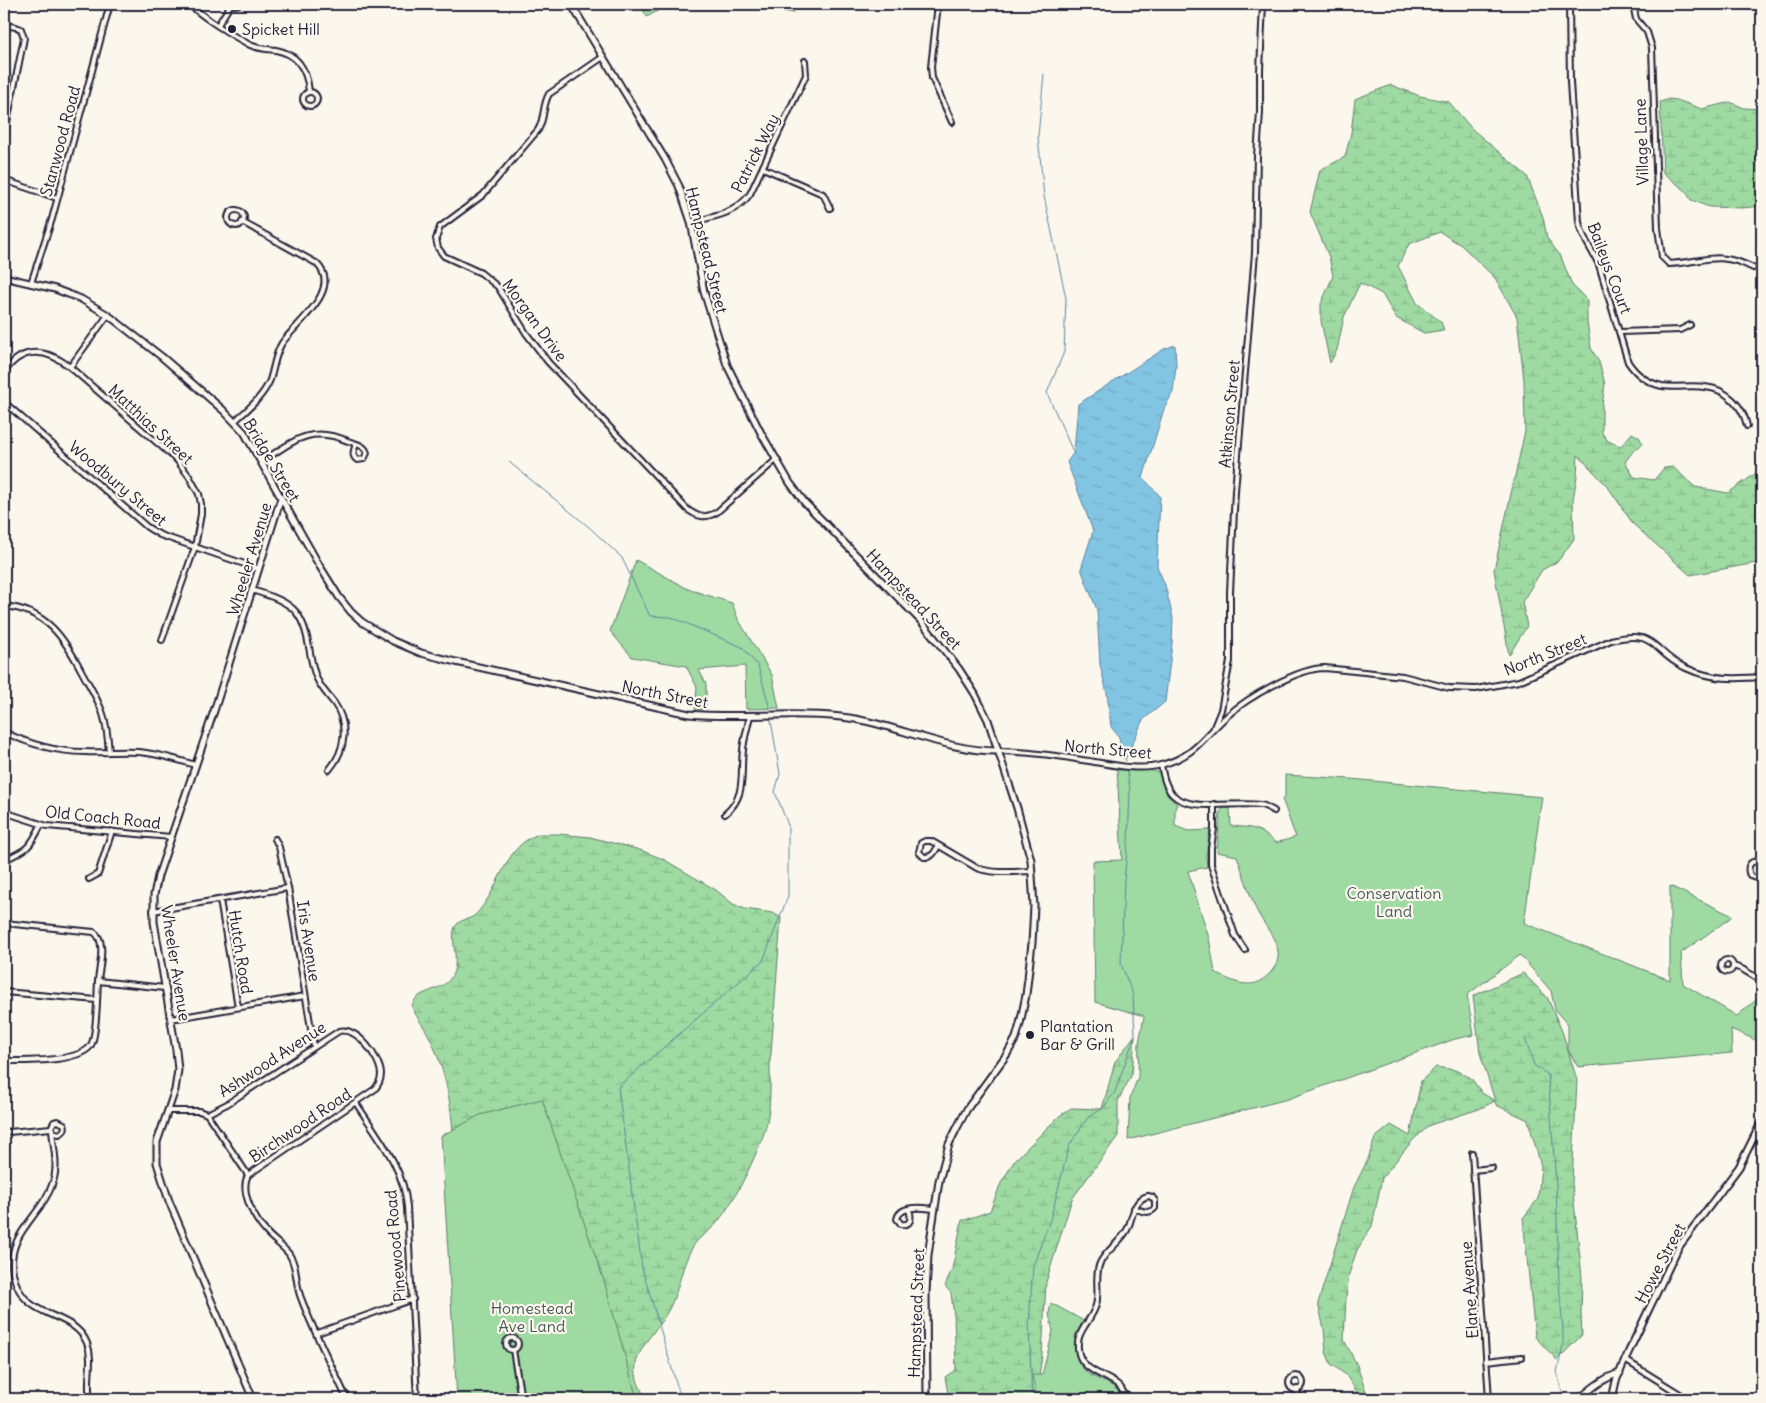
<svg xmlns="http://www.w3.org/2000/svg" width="1766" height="1403" viewBox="0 0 1766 1403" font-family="Delius,sans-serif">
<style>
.wetland{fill:url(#wetland-marsh);stroke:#607e6e}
.park{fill:#9edaa1;stroke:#607e6e}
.water{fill:url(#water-ripples);stroke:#5c84a0}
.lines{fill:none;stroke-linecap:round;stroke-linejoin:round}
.stream{stroke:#5c84a0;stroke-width:1}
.street-casing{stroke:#22223b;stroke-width:8}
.secondary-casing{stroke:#22223b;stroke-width:9}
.street{stroke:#fbf7ec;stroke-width:4}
.secondary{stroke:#fbf7ec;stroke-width:5}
.poi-dot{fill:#22223b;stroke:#fbf7ec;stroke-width:2}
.labels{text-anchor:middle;stroke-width:4.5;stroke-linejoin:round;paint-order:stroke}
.poi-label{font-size:16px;fill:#22223b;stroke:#fbf7ec;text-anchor:start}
.street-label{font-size:16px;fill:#22223b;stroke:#fbf7ec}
.park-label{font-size:16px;fill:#47595a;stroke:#fbf7ec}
</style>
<defs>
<pattern id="wetland-marsh" width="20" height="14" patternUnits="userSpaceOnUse" patternTransform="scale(1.25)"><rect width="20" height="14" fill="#9edaa1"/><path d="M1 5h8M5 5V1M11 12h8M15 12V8" fill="none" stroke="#88bb8c"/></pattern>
<pattern id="water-ripples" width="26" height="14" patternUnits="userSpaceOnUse" patternTransform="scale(1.25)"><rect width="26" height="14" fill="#82c5e3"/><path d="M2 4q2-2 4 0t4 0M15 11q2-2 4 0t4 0" fill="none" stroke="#70a9c4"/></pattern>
</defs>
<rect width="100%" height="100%" fill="#fbf7ec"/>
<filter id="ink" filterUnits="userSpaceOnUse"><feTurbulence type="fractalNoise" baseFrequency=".02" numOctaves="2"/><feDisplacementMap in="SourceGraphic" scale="10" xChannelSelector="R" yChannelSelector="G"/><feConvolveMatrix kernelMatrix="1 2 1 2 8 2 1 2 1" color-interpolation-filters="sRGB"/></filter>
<g filter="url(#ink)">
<g class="wetland">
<polygon points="1391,85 1420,96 1449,102 1472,129 1527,176 1543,217 1547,238 1561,257 1572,285 1587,300 1587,322 1591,348 1599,362 1605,384 1602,406 1602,433 1608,441 1621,446 1632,433 1639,437 1643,444 1634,450 1625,462 1634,477 1654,480 1664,468 1673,467 1695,487 1728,493 1762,469 1762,562 1690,575 1633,524 1608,487 1578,455 1577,476 1573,500 1574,539 1558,561 1542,570 1522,602 1527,626 1509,655 1494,570 1525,431 1524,380 1517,317 1495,278 1461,245 1440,232 1409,244 1398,266 1417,303 1441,322 1444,330 1424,333 1396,318 1382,294 1360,283 1344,317 1337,350 1330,363 1321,321 1321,304 1333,276 1329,257 1310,212 1320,170 1345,157 1351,133 1355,99"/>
<polygon points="1669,99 1677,100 1702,109 1730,102 1744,108 1762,109 1762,206 1742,208 1709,207 1691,200 1686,191 1663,173 1660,102"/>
<path d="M539,834H559L590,837L640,850L663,859L716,890L733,904L745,909L773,913L781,918L771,1054L770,1059C770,1085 772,1117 761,1141C751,1167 733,1204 716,1224C709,1232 699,1237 694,1245C681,1264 680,1289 669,1309C661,1325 639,1346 636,1364C634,1378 640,1387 646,1399H620L454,1164C454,1120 449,1078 430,1038C425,1027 417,1019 412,1007C414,990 441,992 450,979C462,962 449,941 455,927C459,919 468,920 474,916C477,914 480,909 482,907C502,881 506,845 539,834Z"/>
<polygon points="1523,973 1547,997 1562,1031 1577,1080 1572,1183 1582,1277 1581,1314 1582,1335 1557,1360 1535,1337 1523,1218 1538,1199 1541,1166 1528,1120 1496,1105 1495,1101 1479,1109 1430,1125 1413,1140 1382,1178 1372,1226 1357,1250 1349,1274 1346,1297 1344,1340 1357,1365 1368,1399 1358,1394 1346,1375 1331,1364 1326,1352 1324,1329 1318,1303 1354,1187 1368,1159 1375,1138 1391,1125 1410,1136 1421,1081 1436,1067 1455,1070 1471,1078 1482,1093 1495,1101 1480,1053 1473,996"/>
<polygon points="1135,1035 1132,1074 1118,1101 1118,1136 1072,1199 1046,1282 1042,1355 1036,1399 949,1399 945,1377 956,1370 954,1316 951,1293 945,1286 952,1269 962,1220 965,1220 990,1211 1001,1183 1015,1160 1058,1117 1071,1108 1102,1109 1115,1062"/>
</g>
<g class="park">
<polygon points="640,4 669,4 647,17"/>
<polygon points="753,4 791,4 793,13 755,5"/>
<polygon points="636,560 688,589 732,603 738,619 772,675 779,708 746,709 745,666 699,670 706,684 706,710 695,709 697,687 686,666 632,657 610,631"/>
<path d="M1117,768C1126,769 1155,770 1160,773L1167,795L1177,804L1175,809V826L1188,831L1210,830L1206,856L1207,867L1188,871L1209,938L1215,972C1226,979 1248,990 1262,980C1297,954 1266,933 1255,907C1248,890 1243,873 1237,856L1217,852L1220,812L1223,808H1230L1231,826C1255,828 1257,827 1276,843L1296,837C1292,829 1285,805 1282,800L1285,796V775L1351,779L1542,797L1524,923L1670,980V886L1733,916L1681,953L1683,984L1737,1016L1762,995V1043L1731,1029L1732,1053L1578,1067L1568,1050V1025L1555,1010L1551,991L1520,955L1467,995L1474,1035L1455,1039L1288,1099L1128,1140L1130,1098L1138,1077L1139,1043L1144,1016L1095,1002L1093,861L1122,860Z"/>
<polygon points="542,1099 605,1284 637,1399 457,1399 441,1136 480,1115"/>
<path d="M1051,1303L1084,1321C1071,1338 1072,1365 1092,1376C1105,1383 1117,1384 1122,1399H1040L1035,1390L1032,1375H1042L1053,1331L1049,1314Z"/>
</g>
<polygon class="water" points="1175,345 1176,366 1173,392 1164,409 1143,478 1160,496 1157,566 1165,585 1173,618 1172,644 1165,702 1143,720 1126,758 1122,758 1119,737 1111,727 1107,693 1100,665 1097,610 1081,569 1093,531 1067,462 1074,452 1078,404 1164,349"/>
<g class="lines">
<g class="stream">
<polyline points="1044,74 1038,136 1044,196 1066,298 1064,352 1047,393 1074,454"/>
<polyline points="509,462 589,527 622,558 650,616 671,617 742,647 758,666 770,709"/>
<polyline points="1125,756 1126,761"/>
<polyline points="1525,1038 1534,1065 1548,1075 1556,1185 1559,1283 1563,1330 1563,1345 1557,1372 1564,1399"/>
<polyline points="681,1399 642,1268 618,1087 763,961 788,896 788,825 775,792 780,774 771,720"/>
<polyline points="1032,1399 1029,1325 1033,1266 1051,1217 1069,1146 1088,1117 1102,1109 1115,1092 1135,1035 1133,995 1121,964 1124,880 1128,842 1130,790 1127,771"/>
</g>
<defs>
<g id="street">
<path d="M189,4C204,18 231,35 250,45C259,49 267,49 276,50C298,54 307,71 309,91"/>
<polyline points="938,4 931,67 932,78 952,122"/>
<path d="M1569,4L1570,82L1579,222C1582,238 1592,250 1599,265L1628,362C1636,374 1648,383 1662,386C1676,388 1691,385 1705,387C1727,389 1743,406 1747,426"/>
<path d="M1633,4L1636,19L1647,32L1652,48L1658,228L1662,257L1669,264C1704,262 1718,250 1753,268"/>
<polyline points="4,25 16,27 21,29 24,38 4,137"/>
<polyline points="218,25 231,4 235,5 239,4"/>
<path d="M603,57L549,94C542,106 545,119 538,130L483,195L440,227L436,239L438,248L444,256L481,273L498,287L526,333L548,362L687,509C697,517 705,519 717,512L777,459"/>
<circle cx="310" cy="99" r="7"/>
<polyline points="763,168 823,194 830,208"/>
<polyline points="4,180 57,198"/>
<circle cx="236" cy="218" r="8"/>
<path d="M691,222C713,217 736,214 750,194L806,75L805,61"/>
<polyline points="31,283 52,219 110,4"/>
<polyline points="1620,332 1680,330 1690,325"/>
<polyline points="70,367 108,315"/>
<path d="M4,373C22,345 47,349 70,367L177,460L189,476L199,494L201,504V514L195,547L162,640"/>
<polyline points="4,402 147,527 160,535 259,569"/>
<path d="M235,421C248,409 263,397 270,380C274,368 275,354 282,343C296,323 344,289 316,263L242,222"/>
<path d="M261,462C294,441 309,425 348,441C356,444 365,445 367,453L364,459L357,460C351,455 354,450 356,444"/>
<path d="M252,590C267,595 286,600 296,612C310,630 308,654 315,674C318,685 327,694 334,703C349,724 346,750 329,770"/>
<path d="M4,606C46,610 64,637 82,672C89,685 98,699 103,714C107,726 108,739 109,752"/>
<polyline points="1214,727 1221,710 1230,661 1230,592 1235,491 1255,253 1257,156 1260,112 1260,70 1263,4"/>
<path d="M4,732C29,744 57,752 85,752C103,753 121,751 139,752C159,754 176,759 195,765"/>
<path d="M998,751C1026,752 1054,755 1082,760C1106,763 1136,772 1161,765C1197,755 1202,738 1227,716C1247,698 1298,668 1325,668L1403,676L1449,688L1476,689L1519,681L1611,640C1659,628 1651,653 1686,668C1712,680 1735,679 1762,677"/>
<path d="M1161,765C1163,775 1165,786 1172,794C1190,813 1236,801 1260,805C1265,805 1270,809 1274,811"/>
<polyline points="1214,804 1214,829 1211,848 1211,865 1235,935 1245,950"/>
<polyline points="4,812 47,826 171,837"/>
<path d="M725,814C747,796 740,775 743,750C744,738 748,727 750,715"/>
<polyline points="275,839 279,847 288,888 314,1047"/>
<path d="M938,846C935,852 932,858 924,857L919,852L921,843L925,841H931L977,868C994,874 1013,872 1032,871"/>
<path d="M4,860C27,850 30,848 41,825"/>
<path d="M1762,864C1744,852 1744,887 1762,875"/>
<polyline points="89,879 98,874 112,831"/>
<polyline points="220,900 238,1007"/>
<polyline points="153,911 288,888"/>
<path d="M4,923L94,932C107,941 99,967 98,981L165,988"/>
<circle cx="1727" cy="966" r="6"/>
<polyline points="1733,966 1742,969 1762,981"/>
<polyline points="4,992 97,1000"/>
<polyline points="171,1019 305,996"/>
<path d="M4,1061C22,1061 85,1063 92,1043C97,1030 97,997 98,981"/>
<path d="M356,1103C377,1136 404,1167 407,1207L417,1399"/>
<polyline points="169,1111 199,1111 207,1114 248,1175"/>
<path d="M207,1114L227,1104L339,1031C357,1026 380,1058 381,1074C381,1080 379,1084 375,1089L248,1175"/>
<polyline points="4,1131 9,1132 51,1128"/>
<path d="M53,1132L59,1134C64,1132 66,1128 64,1124L58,1121L54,1122L52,1126C52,1146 60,1164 52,1185C41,1217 6,1233 13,1273C23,1323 72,1308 87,1343C94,1360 86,1381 90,1399"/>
<polyline points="1472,1153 1489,1399"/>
<polyline points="1473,1170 1492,1168"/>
<path d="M248,1175C239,1192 255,1220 267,1233C274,1241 283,1246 289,1254C298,1267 295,1284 301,1298C314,1333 332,1366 347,1399"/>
<path d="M909,1210C912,1218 911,1226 901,1224L897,1219C900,1204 924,1208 935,1209"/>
<polyline points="317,1333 413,1299"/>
<circle cx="512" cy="1344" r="6"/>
<polyline points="513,1350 521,1399"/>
<polyline points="1625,1360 1688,1399"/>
<polyline points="1486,1361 1522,1357"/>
<circle cx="1296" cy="1383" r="7"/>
<polyline points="1297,1389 1298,1399"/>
<path d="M1127,1399L1121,1388L1117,1384C1104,1375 1083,1370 1079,1354C1073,1332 1091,1323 1096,1305C1100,1291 1094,1276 1100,1263C1106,1250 1120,1243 1127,1230C1133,1219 1132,1200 1148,1196L1152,1197L1155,1201V1208C1149,1215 1142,1211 1134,1208"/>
</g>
<g id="secondary">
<polyline points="571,4 665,159 679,186 691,222 704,292 727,365 761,433 790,483 805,503 921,621 959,669 975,694 988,720 1017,808 1031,860 1034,906 1032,943 1026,995 1020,1024 1016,1038 1007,1054 967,1109 958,1126 949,1144 939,1181 928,1255 926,1293 927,1399"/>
<path d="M4,277L55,289L81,299L108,315L162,357L223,410L244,432L319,565L339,597L351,612L362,622L393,641L421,653L456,662L689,714C739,719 791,711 841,717C895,723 943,751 998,751"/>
<polyline points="253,1399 169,1201 157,1163 157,1142 175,1090 178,1070 176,1050 154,922 154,895 158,876 215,708 281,498"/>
<polyline points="1383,1399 1393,1399"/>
<polyline points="1448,1399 1454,1399"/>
<path d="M1579,1399C1592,1388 1603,1378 1620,1373"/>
<polyline points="1612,1399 1616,1381 1629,1351 1678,1248 1739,1167 1762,1121"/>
</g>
</defs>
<use href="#street" class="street-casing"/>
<use href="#secondary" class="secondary-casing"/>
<use href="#street" class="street"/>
<use href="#secondary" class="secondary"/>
</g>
</g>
<g class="poi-dot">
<circle cx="232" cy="29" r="5"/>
<circle cx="1030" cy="1035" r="5"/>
</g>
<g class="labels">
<g class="poi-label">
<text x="242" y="35">Spicket Hill</text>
<text x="1040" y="1032">Plantation<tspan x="1040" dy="18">Bar &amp; Grill</tspan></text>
</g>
<g class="street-label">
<text transform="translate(60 141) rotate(-75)" y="6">Stanwood Road</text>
<text transform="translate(1641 142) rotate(-92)" y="6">Village Lane</text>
<text transform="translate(755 153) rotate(-63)" y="6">Patrick Way</text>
<text transform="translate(707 250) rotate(76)" y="6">Hampstead Street</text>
<text transform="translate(1610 268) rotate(69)" y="6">Baileys Court</text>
<text transform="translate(535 320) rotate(54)" y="6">Morgan Drive</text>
<text transform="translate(1229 414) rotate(-85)" y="6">Atkinson Street</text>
<text transform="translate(151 424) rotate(43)" y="6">Matthias Street</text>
<text transform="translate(272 460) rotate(59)" y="6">Bridge Street</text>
<text transform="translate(118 483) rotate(40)" y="6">Woodbury Street</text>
<text transform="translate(249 559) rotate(-73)" y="6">Wheeler Avenue</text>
<text transform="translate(914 599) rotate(47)" y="6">Hampstead Street</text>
<text transform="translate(1545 654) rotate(-22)" y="6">North Street</text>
<text transform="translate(665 694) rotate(11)" y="6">North Street</text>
<text transform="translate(1108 749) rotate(5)" y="6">North Street</text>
<text transform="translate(103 817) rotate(6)" y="6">Old Coach Road</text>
<text transform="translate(309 941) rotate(81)" y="6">Iris Avenue</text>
<text transform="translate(241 952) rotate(81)" y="6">Hutch Road</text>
<text transform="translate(176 963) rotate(81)" y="6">Wheeler Avenue</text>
<text transform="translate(272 1059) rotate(-33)" y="6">Ashwood Avenue</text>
<text transform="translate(300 1125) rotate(-34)" y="6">Birchwood Road</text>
<text transform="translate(395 1246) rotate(-95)" y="6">Pinewood Road</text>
<text transform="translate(1660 1263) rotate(-62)" y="6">Howe Street</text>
<text transform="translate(1469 1290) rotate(-94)" y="6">Elane Avenue</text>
<text transform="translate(916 1313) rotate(-88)" y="6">Hampstead Street</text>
</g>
<g class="park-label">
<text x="1394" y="899">Conservation<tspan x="1394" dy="18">Land</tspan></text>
<text x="532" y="1314">Homestead<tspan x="532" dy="18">Ave Land</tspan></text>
</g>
</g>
<rect width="1766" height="1403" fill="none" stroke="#fbf7ec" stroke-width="20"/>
<rect x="10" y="10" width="1746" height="1383" fill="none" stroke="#22223b" stroke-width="2" filter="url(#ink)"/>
</svg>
